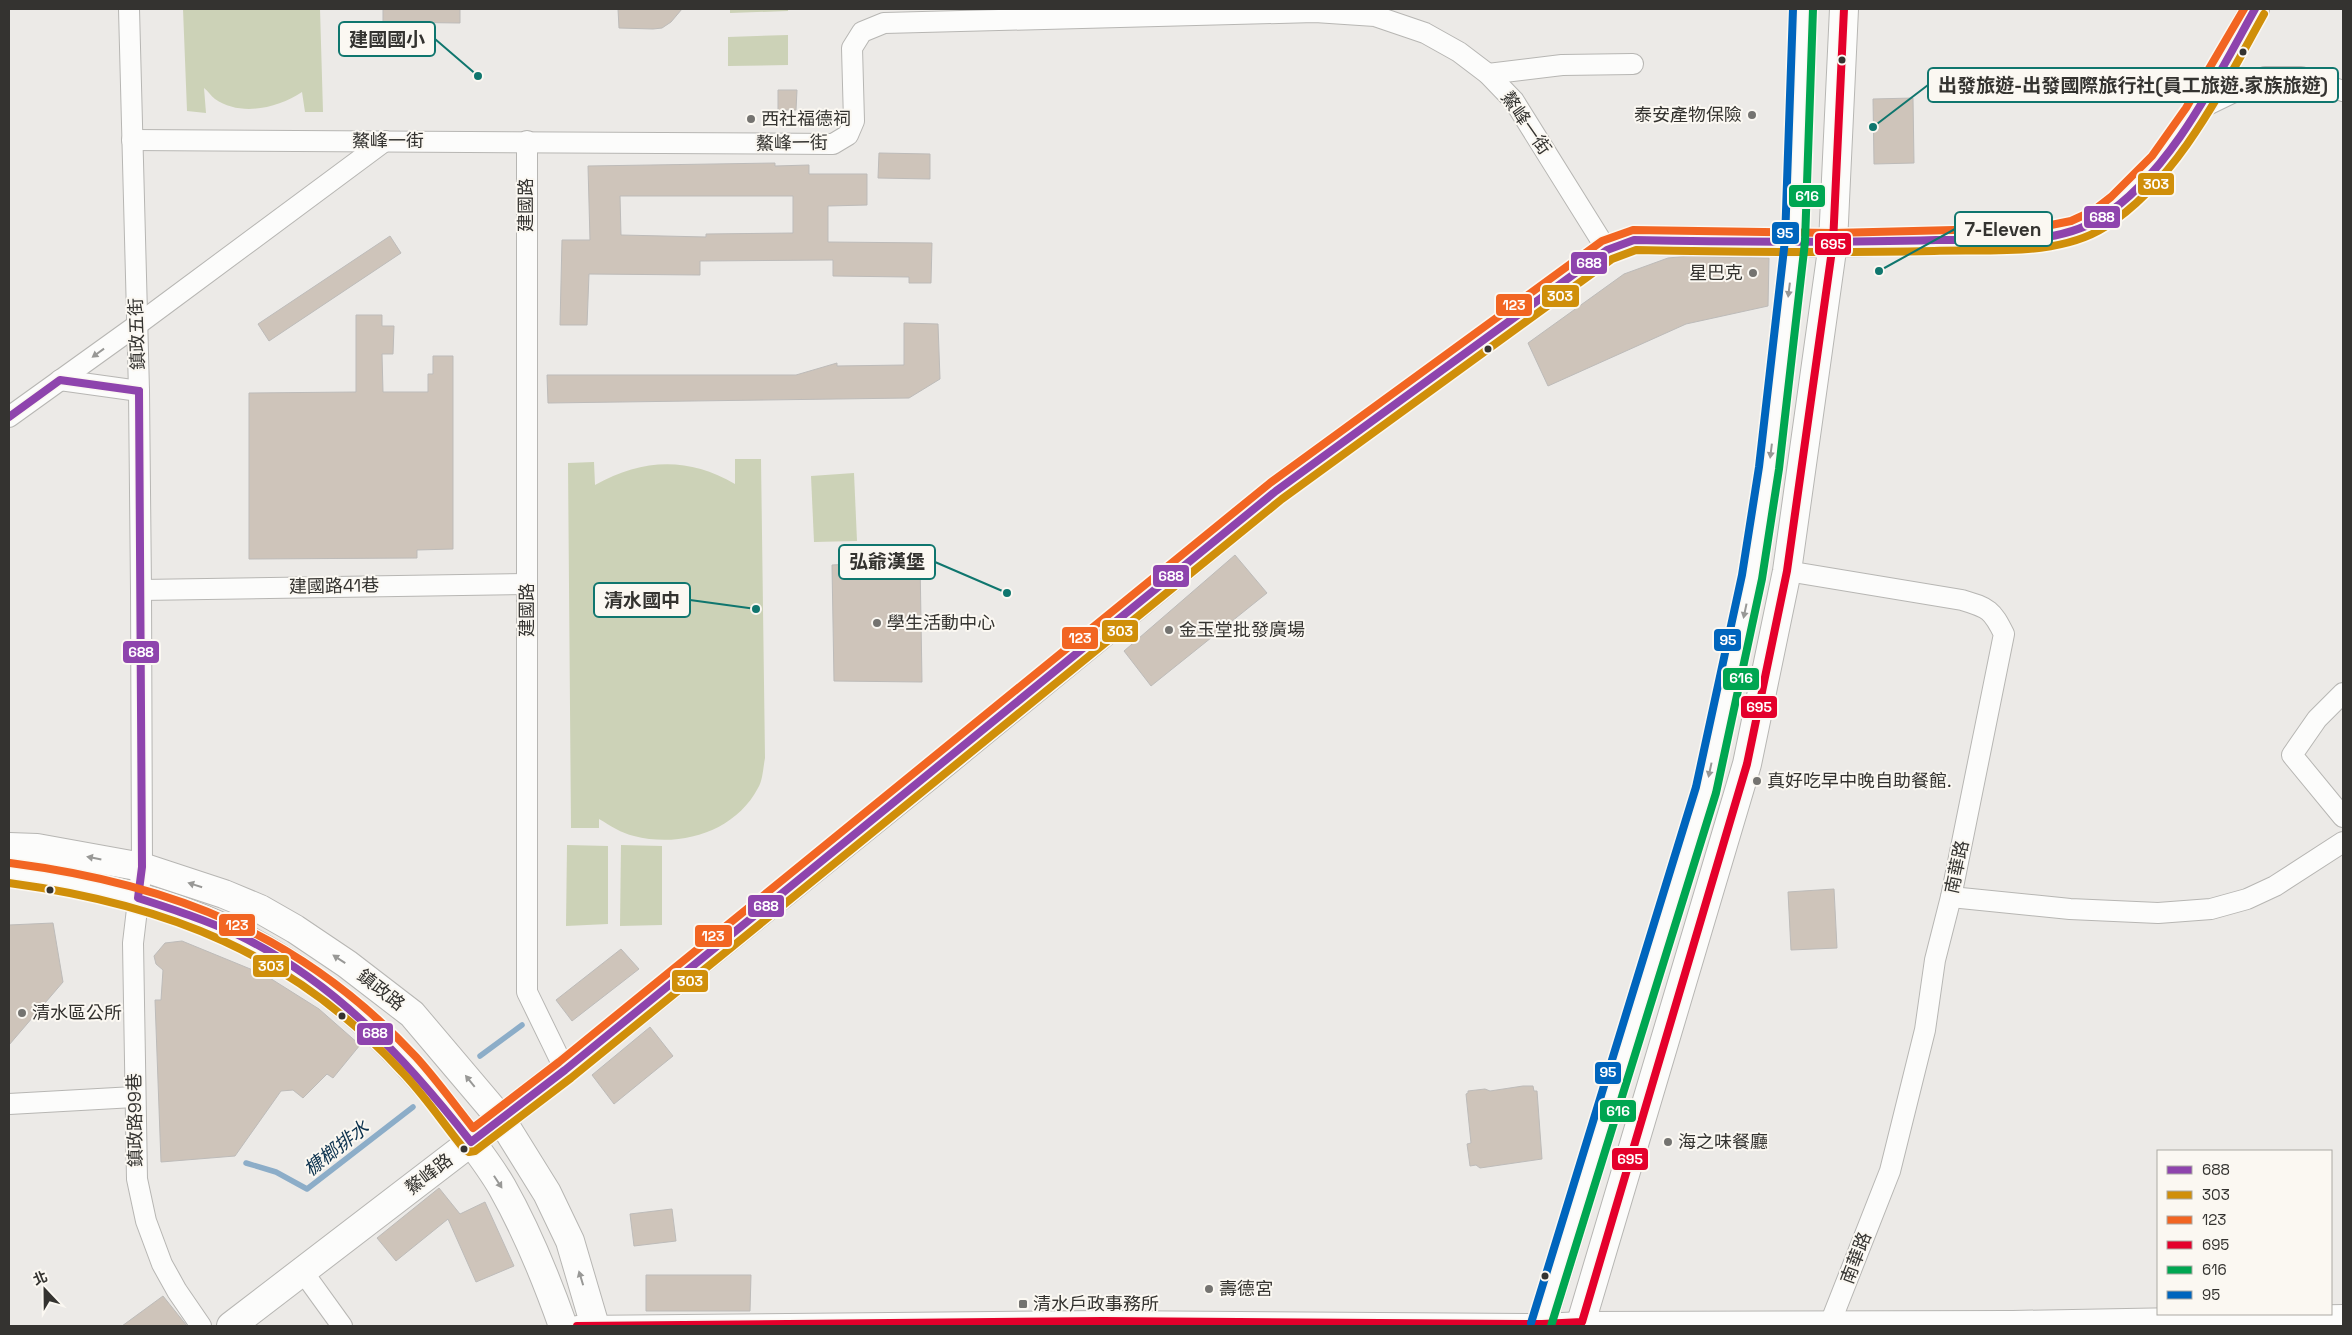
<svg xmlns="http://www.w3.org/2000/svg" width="2352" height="1335" viewBox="0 0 2352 1335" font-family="'Space Grotesk','Noto Sans TC',sans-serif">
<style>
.green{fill:#ccd2b7}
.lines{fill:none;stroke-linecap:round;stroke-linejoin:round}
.stream{stroke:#8cadc8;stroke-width:5.5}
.building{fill:#cec4ba;stroke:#bdbbb9;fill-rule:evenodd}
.street-casing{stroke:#b7b6b3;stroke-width:22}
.secondary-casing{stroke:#b7b6b3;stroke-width:30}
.primary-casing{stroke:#b7b6b3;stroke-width:30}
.street{stroke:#fcfcfb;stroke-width:20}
.secondary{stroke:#fcfcfb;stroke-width:28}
.primary{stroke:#fcfcfb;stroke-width:28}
.bus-1-casing{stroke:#fbf8f2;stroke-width:11}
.bus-2-casing{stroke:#fbf8f2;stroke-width:11}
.bus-3-casing{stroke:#fbf8f2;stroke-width:11}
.bus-4-casing{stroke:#fbf8f2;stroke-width:11}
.bus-5-casing{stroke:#fbf8f2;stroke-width:11}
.bus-6-casing{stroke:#fbf8f2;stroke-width:11}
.bus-1{stroke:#8e44ad;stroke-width:8}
.bus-2{stroke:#d08f0a;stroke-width:8}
.bus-3{stroke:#f26522;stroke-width:8}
.bus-4{stroke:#e4002b;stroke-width:8}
.bus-5{stroke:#00a651;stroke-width:8}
.bus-6{stroke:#0065bd;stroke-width:8}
.oneway{fill:#989896}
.bus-dot{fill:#343330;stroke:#fbf8f2;stroke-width:2}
.poi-dot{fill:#747370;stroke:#fbf8f2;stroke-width:2}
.labels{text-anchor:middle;stroke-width:4;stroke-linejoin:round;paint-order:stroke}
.poi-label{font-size:18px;fill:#343330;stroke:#fbf8f2;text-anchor:start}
.street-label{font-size:18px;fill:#343330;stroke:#fbf8f2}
.water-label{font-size:19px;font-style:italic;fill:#0c324e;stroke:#fbf8f2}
.leader{fill:none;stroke:#0f766e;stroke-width:2}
.callout-dot{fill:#0f766e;stroke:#fbf8f2;stroke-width:2}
.callout{fill:#fbf8f2;stroke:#0f766e;stroke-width:2}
.callout-label{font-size:19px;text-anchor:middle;font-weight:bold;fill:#343330}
.line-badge{stroke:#fbf8f2;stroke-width:2}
.badge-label{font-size:14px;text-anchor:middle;font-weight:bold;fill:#fff}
</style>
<rect width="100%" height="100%" fill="#eceae7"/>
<g class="green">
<path d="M183,9H320L323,112H305L302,92C278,108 241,117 215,99C211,96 208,91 204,88L206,113L187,111Z"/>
<polygon points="730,9 788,9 788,11 730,13"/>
<polygon points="788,35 788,65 728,66 728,37"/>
<path d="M735,459H761L765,758C763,768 763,780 758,788C735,832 680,848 634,836C621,833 611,826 599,819V828H571L568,463L594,462L595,485C642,459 687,456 735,484Z"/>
<polygon points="854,473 857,541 814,542 811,476"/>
<polygon points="567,845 608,846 608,924 566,926"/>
<polygon points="621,845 662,846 662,925 620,926"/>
</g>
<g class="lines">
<g class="stream">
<polyline points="480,1056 522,1025"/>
<polyline points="246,1163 276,1172 307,1189 413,1107"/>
</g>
</g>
<g class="building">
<polygon points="383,9 460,9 460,23 383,22"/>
<polygon points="618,9 682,9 671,22 662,28 653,29 619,28"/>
<polygon points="778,90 797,90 796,110 778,110"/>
<polygon points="1913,98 1914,163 1874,164 1873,99"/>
<polygon points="879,153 930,154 930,179 878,178"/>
<path d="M775,163V166L809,165V174H867V205L828,206V242L932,243L931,283H909V277L833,276V260L700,261V275L589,274L587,325H560L562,240H590L588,166ZM620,196H793V233L706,234V237L621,235Z"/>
<polygon points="390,236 401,253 269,341 258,324"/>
<polygon points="1689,256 1769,258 1768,306 1686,324 1548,386 1528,343 1624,274 1668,258"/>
<polygon points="356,315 382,315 382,326 394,326 393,354 382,354 383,392 428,392 428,374 433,374 433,356 453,356 453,549 417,550 417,558 249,559 249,393 356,392"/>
<polygon points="904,323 938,324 940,379 909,398 548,403 547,375 796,375 837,363 837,366 904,365"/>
<polygon points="1235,555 1267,593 1151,686 1124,651"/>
<polygon points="920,560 922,682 834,681 832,565"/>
<polygon points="1834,889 1837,948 1791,950 1788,892"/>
<polygon points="53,923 63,982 9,1045 9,925"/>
<polygon points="182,941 265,975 319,1009 360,1045 333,1078 327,1074 303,1098 293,1090 281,1091 235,1156 161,1162 155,1000 161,1000 163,970 156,964 154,956 165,943"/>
<polygon points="621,949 639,969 572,1021 556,1000"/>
<polygon points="650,1027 673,1056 614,1104 592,1075"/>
<polygon points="1523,1086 1533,1086 1534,1091 1537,1091 1542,1159 1480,1168 1476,1165 1470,1166 1467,1144 1471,1143 1466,1094 1468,1093 1468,1091 1485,1089 1490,1091"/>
<polygon points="439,1188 460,1214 485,1202 514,1266 476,1282 448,1219 396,1261 377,1238"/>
<polygon points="672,1209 676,1241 634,1246 630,1214"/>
<polygon points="646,1275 751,1275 750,1311 646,1311"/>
<polygon points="163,1296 187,1326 122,1326"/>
</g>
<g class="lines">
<defs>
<g id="street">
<polyline points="129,9 139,391 141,590 142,867 133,943 137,1179 146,1221 162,1264 177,1291 201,1326"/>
<polyline points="1488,74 1562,65 1633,64"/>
<polyline points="2199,109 2265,77 2301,77 2343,91"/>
<polyline points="132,140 833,144 848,135 854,121 852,48 862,32 884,23 1315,12 1375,16 1425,33 1459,52 1488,74 1514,101 1607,250"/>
<polyline points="527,141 527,992 565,1070"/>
<polyline points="60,380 139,391"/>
<polyline points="9,417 137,325 385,141"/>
<path d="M1787,571L1962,600C1989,608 1992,610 2004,634L1951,897L1935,960L1925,1030L1890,1171L1831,1321"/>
<polyline points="141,590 527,584"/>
<polyline points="2343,693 2317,719 2292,755 2343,817"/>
<polyline points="1951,897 2070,909 2158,913 2211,909 2247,899 2275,886 2343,842"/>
<polyline points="9,1104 134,1097"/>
<polyline points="303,1272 342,1326"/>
<polyline points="577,1326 1103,1321 1542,1324 1582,1322 2013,1321 2343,1315"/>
</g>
<g id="secondary">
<polyline points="9,847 37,848 142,867 224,894 260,909 295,929 347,964 412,1014 501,1119 547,1193 570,1241 595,1326"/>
<path d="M9,873C84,881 172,901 240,936C328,981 401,1048 460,1127C474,1146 490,1166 502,1187C527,1231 546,1278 563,1326"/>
<path d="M231,1326L565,1070L948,760L1276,491L1607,250L1634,240L1833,243L2037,238C2058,235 2077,232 2095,221C2103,217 2110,210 2117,205C2179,154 2216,78 2255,9"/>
</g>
<g id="primary">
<polyline points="1541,1326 1706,790 1752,577 1769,468 1795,241 1803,9"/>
<polyline points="1580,1326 1747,764 1787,571 1833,243 1844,9"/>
</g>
</defs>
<use href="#street" class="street-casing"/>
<use href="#secondary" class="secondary-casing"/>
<use href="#primary" class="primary-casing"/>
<use href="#street" class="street"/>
<use href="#secondary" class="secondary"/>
<use href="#primary" class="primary"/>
<defs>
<g id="bus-1">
<path d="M139,391L142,867L138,898C172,909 206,920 238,935C334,981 406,1059 471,1142L565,1070L1276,491L1607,250L1634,240C1735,242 1835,243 1936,240C1987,239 2054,247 2099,219C2169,176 2216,79 2255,9"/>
<polyline points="9,417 60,380 139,391"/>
</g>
<path id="bus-2" d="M9,883C165,904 293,953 402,1072C425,1096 443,1123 464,1149L469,1152L475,1151L571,1078L1282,499L1612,259L1636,250C1735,252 1835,253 1934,251C1988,249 2058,257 2105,227C2178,181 2223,87 2264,14"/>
<path id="bus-3" d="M10,863C173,884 302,935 416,1057C436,1079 454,1104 473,1128L559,1062L1270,483L1602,241L1633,230L1833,233L2036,228L2071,221L2093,211L2111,197L2152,156L2186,108L2244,9"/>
<polyline id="bus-4" points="577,1326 1103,1321 1542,1324 1582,1322 1747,764 1787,571 1833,243 1844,9"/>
<polyline id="bus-5" points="1551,1326 1716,793 1762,579 1779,469 1805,242 1813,9"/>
<polyline id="bus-6" points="1531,1323 1696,787 1742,575 1759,467 1785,240 1793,9"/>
</defs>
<use href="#bus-1" class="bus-1-casing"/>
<use href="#bus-2" class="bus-2-casing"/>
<use href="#bus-3" class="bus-3-casing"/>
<use href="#bus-4" class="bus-4-casing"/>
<use href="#bus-5" class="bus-5-casing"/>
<use href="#bus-6" class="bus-6-casing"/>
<use href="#bus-1" class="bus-1"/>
<use href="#bus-2" class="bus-2"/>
<use href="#bus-3" class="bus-3"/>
<use href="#bus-4" class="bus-4"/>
<use href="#bus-5" class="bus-5"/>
<use href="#bus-6" class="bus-6"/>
</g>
<defs><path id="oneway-solid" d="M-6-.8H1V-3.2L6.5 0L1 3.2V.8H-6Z" transform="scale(1.25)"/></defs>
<g class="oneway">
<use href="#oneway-solid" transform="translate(1789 290) rotate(97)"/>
<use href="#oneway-solid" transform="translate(98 353) rotate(144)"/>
<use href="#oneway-solid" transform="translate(1771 451) rotate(97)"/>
<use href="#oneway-solid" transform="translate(1745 611) rotate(102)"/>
<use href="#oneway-solid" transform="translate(1710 770) rotate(102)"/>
<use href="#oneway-solid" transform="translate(94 858) rotate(-169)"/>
<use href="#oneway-solid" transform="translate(195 885) rotate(-162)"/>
<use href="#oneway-solid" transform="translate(339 959) rotate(-147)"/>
<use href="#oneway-solid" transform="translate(470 1081) rotate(-129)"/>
<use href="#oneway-solid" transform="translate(498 1182) rotate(57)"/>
<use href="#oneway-solid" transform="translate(581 1278) rotate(-107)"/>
</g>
<g class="bus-dot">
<circle cx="2243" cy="52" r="4.5"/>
<circle cx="1842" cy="60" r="4.5"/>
<circle cx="1488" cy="349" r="4.5"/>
<circle cx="50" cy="890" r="4.5"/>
<circle cx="342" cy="1016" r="4.5"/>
<circle cx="464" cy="1149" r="4.5"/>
<circle cx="1545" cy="1276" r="4.5"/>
</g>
<g class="poi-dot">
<circle cx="1752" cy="115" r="5"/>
<circle cx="751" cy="119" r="5"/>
<circle cx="1753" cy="273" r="5"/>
<circle cx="877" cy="623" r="5"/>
<circle cx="1169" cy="630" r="5"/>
<circle cx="1757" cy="781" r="5"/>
<circle cx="22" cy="1013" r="5"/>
<circle cx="1668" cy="1142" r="5"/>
<circle cx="1209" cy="1289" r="5"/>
<rect x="1018" y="1299" width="10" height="10" rx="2.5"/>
</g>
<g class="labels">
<g class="poi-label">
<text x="1742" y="121" text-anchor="end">泰安產物保險</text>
<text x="761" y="125">西社福德祠</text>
<text x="1743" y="279" text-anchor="end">星巴克</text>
<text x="887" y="629">學生活動中心</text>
<text x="1179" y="636">金玉堂批發廣場</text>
<text x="1767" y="787">真好吃早中晚自助餐館.</text>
<text x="32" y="1019">清水區公所</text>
<text x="1678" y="1148">海之味餐廳</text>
<text x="1219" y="1295">壽德宮</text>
<text x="1033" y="1310">清水戶政事務所</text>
</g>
<g class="street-label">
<text transform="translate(1526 123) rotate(55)" y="6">鰲峰一街</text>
<text x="388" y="147">鰲峰一街</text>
<text transform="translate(792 143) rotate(-1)" y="6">鰲峰一街</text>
<text transform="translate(526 205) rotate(-90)" y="6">建國路</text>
<text transform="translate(137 334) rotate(-92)" y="6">鎮政五街</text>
<text transform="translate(334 586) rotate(-1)" y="6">建國路41巷</text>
<text transform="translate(527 610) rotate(-90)" y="6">建國路</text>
<text transform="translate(1957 867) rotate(-78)" y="6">南華路</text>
<text transform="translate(381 990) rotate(38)" y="6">鎮政路</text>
<text transform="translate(135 1120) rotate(-91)" y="6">鎮政路99巷</text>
<text transform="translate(429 1174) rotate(-38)" y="6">鰲峰路</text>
<text transform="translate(1856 1258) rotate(-69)" y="6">南華路</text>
</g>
<g class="water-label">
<text transform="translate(336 1148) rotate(-38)" y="7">槺榔排水</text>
</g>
</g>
<path class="leader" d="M478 76L435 39M1873 127L1928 85M1879 271L1955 229M1007 593L935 562M756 609L690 600"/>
<g class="callout-dot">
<circle cx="478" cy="76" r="5"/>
<circle cx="1873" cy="127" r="5"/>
<circle cx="1879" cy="271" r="5"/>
<circle cx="1007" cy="593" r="5"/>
<circle cx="756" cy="609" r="5"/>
</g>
<g class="callout">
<rect x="339" y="22" width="96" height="34" rx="5"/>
<rect x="1928" y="68" width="410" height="34" rx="5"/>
<rect x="1955" y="212" width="97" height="34" rx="5"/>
<rect x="839" y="545" width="96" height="34" rx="5"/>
<rect x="594" y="583" width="96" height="34" rx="5"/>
</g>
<g class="callout-label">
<text x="387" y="46">建國國小</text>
<text x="2133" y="92">出發旅遊-出發國際旅行社(員工旅遊.家族旅遊)</text>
<text x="2003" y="236">7-Eleven</text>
<text x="887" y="568">弘爺漢堡</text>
<text x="642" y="607">清水國中</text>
</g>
<g class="line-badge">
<rect x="2137" y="172" width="38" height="24" rx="5" fill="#d08f0a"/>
<rect x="1788" y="184" width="38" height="24" rx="5" fill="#00a651"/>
<rect x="2083" y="205" width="38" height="24" rx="5" fill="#8e44ad"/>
<rect x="1771" y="221" width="29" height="24" rx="5" fill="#0065bd"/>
<rect x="1814" y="232" width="38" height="24" rx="5" fill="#e4002b"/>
<rect x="1570" y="251" width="38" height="24" rx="5" fill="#8e44ad"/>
<rect x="1541" y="284" width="39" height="24" rx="5" fill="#d08f0a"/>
<rect x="1495" y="293" width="38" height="24" rx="5" fill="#f26522"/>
<rect x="1152" y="564" width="38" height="24" rx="5" fill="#8e44ad"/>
<rect x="1101" y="619" width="38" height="24" rx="5" fill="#d08f0a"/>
<rect x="1061" y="626" width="38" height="24" rx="5" fill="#f26522"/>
<rect x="1713" y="628" width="29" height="24" rx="5" fill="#0065bd"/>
<rect x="122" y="640" width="38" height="24" rx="5" fill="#8e44ad"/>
<rect x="1722" y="667" width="38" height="24" rx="5" fill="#00a651"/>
<rect x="1740" y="695" width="38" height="24" rx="5" fill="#e4002b"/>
<rect x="747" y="894" width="38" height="24" rx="5" fill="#8e44ad"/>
<rect x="218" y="913" width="38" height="24" rx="5" fill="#f26522"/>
<rect x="694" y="924" width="39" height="24" rx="5" fill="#f26522"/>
<rect x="252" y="954" width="38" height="24" rx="5" fill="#d08f0a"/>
<rect x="671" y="969" width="38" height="24" rx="5" fill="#d08f0a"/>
<rect x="356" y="1022" width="38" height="24" rx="5" fill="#8e44ad"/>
<rect x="1594" y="1061" width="28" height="24" rx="5" fill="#0065bd"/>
<rect x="1599" y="1099" width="38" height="24" rx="5" fill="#00a651"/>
<rect x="1611" y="1147" width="38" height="24" rx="5" fill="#e4002b"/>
</g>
<g class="badge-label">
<text x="2156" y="189">303</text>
<text x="1807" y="201">616</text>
<text x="2102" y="222">688</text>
<text x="1785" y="238">95</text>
<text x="1833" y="249">695</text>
<text x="1589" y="268">688</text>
<text x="1560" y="301">303</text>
<text x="1514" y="310">123</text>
<text x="1171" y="581">688</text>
<text x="1120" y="636">303</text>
<text x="1080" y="643">123</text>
<text x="1728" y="645">95</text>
<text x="141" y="657">688</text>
<text x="1741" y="683">616</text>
<text x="1759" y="712">695</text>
<text x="766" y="911">688</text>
<text x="237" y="930">123</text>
<text x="713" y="941">123</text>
<text x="271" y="971">303</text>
<text x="690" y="986">303</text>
<text x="375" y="1038">688</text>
<text x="1608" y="1077">95</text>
<text x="1618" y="1116">616</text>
<text x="1630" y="1164">695</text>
</g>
<rect width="2352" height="1335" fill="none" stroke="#343330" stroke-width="20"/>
<rect x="2157" y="1150" width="175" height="165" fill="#fbf8f2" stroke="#aba9a4"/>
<rect x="2167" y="1166" width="25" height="8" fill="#8e44ad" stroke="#aba9a4"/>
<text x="2202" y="1175" font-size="15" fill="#343330">688</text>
<rect x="2167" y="1191" width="25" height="8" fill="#d08f0a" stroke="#aba9a4"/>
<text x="2202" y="1200" font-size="15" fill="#343330">303</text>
<rect x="2167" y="1216" width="25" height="8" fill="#f26522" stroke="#aba9a4"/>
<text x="2202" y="1225" font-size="15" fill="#343330">123</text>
<rect x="2167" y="1241" width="25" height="8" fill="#e4002b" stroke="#aba9a4"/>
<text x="2202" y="1250" font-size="15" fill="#343330">695</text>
<rect x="2167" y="1266" width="25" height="8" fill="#00a651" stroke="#aba9a4"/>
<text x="2202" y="1275" font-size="15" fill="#343330">616</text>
<rect x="2167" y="1291" width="25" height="8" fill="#0065bd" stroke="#aba9a4"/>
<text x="2202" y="1300" font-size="15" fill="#343330">95</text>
<g transform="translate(45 1290) rotate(338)" stroke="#fbf8f2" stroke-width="4" paint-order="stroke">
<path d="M0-4L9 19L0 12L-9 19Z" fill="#343330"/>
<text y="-8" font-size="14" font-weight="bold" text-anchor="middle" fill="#343330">北</text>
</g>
</svg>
